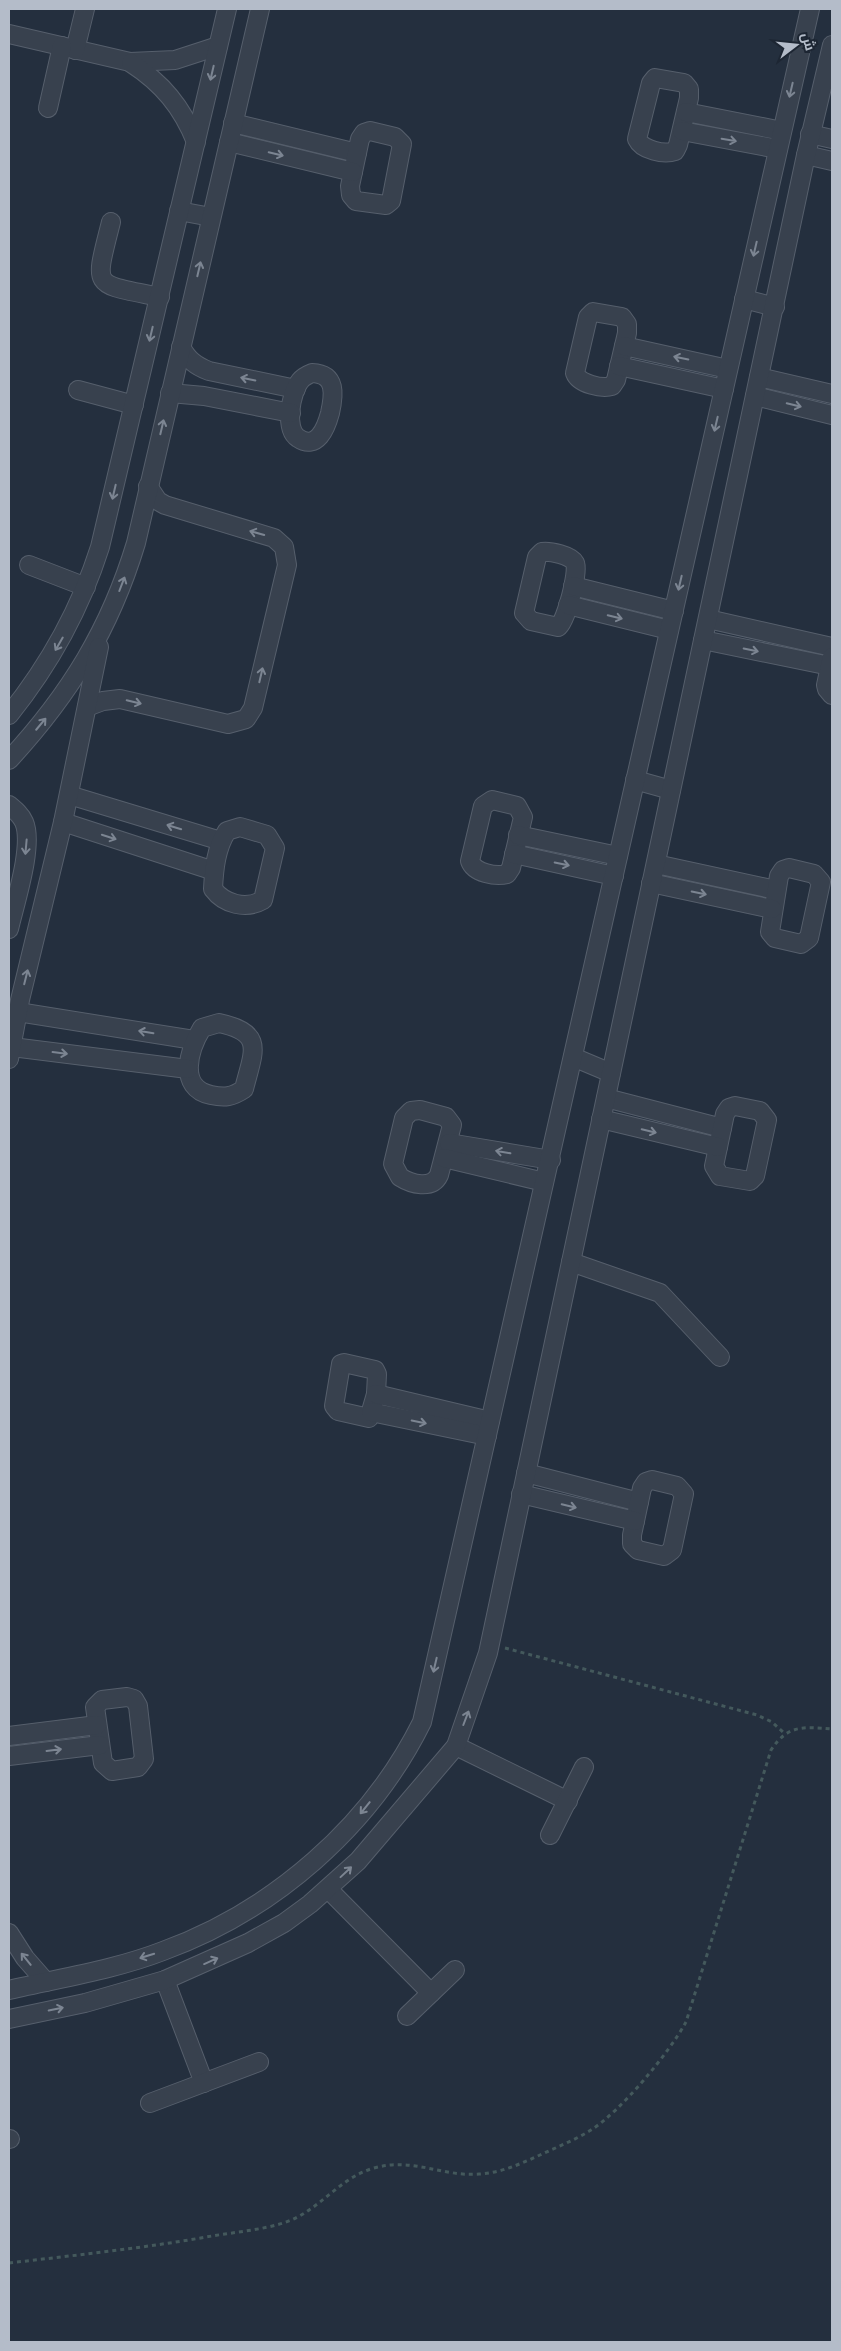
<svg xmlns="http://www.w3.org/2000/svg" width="841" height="2351" viewBox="0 0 841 2351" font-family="Helvetica,Cairo,sans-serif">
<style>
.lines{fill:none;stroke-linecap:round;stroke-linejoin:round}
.minor-casing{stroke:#565f6c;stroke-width:20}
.path{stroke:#44595c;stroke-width:3;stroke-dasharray:4 4;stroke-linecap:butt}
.minor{stroke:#38414e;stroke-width:18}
.oneway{stroke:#7c8592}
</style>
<rect width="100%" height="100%" fill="#242f3e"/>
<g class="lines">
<defs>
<g id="minor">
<polyline points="9,34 130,62 175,60 218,46"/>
<polyline points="75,50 85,9"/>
<path d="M131,63C162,83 182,107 196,142"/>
<path d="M655,78L684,83L689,89V98L678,145L675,151C664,155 642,150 637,139L651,83Z"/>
<polyline points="48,108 62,46"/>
<polyline points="686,112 782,131"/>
<polyline points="233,123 357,153"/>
<polygon points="370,131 395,137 402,144 391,201 386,205 356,201 351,195 350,186 360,139 364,133"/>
<polyline points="682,131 778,149"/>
<polyline points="810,134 832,139"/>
<polyline points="229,142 353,172"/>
<polyline points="806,155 832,161"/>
<polyline points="179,211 211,217"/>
<path d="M111,222C94,290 91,283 160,297"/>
<polyline points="744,299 775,307"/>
<path d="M593,312L622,317L627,324V333L616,380L612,386C602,389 579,384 575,373L588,317Z"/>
<polyline points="624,346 728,369"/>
<path d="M181,347C188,360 196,366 209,371L296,389"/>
<polyline points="619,366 724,389"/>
<path d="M312,373C337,374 334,395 330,413C326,428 317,451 298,438C284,429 291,392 300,381C303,377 307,375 312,373Z"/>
<polyline points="759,377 832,394"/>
<polyline points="78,390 134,405"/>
<polyline points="170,393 204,396 291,413"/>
<polyline points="755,396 832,415"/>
<path d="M542,552C550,551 571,555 575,563C579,571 566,622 558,627L531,621L524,613L537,557Z"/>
<polyline points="29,565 86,587"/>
<polyline points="573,586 674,611"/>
<polyline points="568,605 669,630"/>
<polyline points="708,619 832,647"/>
<polyline points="703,640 830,666"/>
<polyline points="832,657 826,685 827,689 832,695"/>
<polyline points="87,707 103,701 120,699 228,724 246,719 253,708 287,565 284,547 274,538 165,505 158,501 148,486"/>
<path d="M9,715C50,664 80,610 100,547L227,9"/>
<path d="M9,760C70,694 110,629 136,543L260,9"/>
<polyline points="635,780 671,790"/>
<polyline points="69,795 221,841"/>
<path d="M492,800L517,806L523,817L511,868L507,874C496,877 474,873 470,861L483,806Z"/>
<path d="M9,805C15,810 21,815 24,822C34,845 15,903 9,929"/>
<polyline points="63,822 214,871"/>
<path d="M240,827L267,835L275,848L263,900C246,910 224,904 213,889C214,869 216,848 227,831Z"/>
<polyline points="518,835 618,856"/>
<polyline points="514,854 614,876"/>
<polyline points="656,864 776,890"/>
<polygon points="789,868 814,874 821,882 809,938 801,944 775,938 770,932 779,876 783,870"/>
<polyline points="651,883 772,909"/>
<polyline points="18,1012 194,1040"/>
<path d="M219,1023C266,1033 253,1052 244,1089C232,1097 225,1098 211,1095C177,1088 189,1049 202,1028Z"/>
<polyline points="12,1047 188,1069"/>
<polyline points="573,1057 611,1073"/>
<polyline points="9,1059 20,1000 63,822 99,647"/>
<polyline points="606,1098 722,1128"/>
<polygon points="735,1106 760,1111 767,1120 755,1176 750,1181 720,1176 714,1166 725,1114 729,1108"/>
<path d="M420,1110L446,1117L452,1125L439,1175C432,1190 411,1184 400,1177L393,1164L404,1118L411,1111Z"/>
<polyline points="601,1119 718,1147"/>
<polyline points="449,1143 551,1160"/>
<polyline points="444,1158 544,1182"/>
<polyline points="571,1262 660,1293 720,1357"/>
<polygon points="344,1363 375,1370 377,1374 376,1394 369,1418 338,1411 334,1406 341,1364"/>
<polyline points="376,1394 490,1421"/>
<polyline points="371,1412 487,1436"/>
<polyline points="526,1473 639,1502"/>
<polygon points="652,1480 677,1486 684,1494 672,1550 664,1556 638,1550 632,1544 632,1535 642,1488 646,1482"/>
<polyline points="521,1494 635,1521"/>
<polygon points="127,1697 134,1699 138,1706 144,1759 138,1767 112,1771 103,1763 95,1707 102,1700"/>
<polyline points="9,1736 97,1725"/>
<polyline points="456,1746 568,1801"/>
<polyline points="9,1756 100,1745"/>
<polyline points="550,1835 584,1767"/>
<polyline points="328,1889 431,1993"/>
<polyline points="9,1933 25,1958 46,1982"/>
<polyline points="165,1980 204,2083"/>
<path d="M9,1990C60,1978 114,1970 163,1951C273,1911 370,1827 422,1722L810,9"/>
<polyline points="407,2016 455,1970"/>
<polyline points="9,2019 85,2003 165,1980 248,1943 284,1923 310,1904 358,1861 456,1746 488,1653 806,155 832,45"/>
<polyline points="150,2103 259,2062"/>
<polyline points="9,2139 10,2139"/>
</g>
</defs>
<use href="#minor" class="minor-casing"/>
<g class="path">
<polyline points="505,1648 757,1715 772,1722 784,1733"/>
<path d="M9,2263C77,2255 145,2248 212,2236C236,2232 261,2230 283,2223C319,2212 338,2178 374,2168C414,2157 441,2177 479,2174C501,2173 520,2164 540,2155C557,2147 575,2140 591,2130C621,2111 669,2053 686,2022L771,1750C788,1724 804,1727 832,1729"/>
</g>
<use href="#minor" class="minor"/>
</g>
<defs><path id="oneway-shaft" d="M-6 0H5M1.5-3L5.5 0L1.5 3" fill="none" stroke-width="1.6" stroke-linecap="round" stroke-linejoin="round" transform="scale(1.25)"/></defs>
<g class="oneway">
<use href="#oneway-shaft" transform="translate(212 73) rotate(103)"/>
<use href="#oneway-shaft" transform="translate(791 90) rotate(103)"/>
<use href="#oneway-shaft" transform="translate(729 140) rotate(10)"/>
<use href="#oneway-shaft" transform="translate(276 154) rotate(13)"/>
<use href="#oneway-shaft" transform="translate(755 249) rotate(103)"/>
<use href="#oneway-shaft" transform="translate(199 269) rotate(-77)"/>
<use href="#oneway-shaft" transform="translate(151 334) rotate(103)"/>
<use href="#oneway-shaft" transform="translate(681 358) rotate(-168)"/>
<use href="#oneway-shaft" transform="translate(248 379) rotate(-168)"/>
<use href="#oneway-shaft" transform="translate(794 405) rotate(14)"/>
<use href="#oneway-shaft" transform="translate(716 424) rotate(103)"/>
<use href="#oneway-shaft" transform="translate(162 427) rotate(-77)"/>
<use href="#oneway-shaft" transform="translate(114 492) rotate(103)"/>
<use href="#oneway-shaft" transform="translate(257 533) rotate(-164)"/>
<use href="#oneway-shaft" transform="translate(680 583) rotate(103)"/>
<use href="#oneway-shaft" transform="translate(122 584) rotate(-69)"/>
<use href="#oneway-shaft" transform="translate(615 617) rotate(14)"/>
<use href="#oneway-shaft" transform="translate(59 644) rotate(120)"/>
<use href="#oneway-shaft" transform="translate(751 650) rotate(12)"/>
<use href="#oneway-shaft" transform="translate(261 675) rotate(-77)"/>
<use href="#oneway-shaft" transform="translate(134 702) rotate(13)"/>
<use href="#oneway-shaft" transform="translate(41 724) rotate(-50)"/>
<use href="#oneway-shaft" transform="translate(174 827) rotate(-163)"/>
<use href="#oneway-shaft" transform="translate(109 837) rotate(18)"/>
<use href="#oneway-shaft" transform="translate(26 847) rotate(95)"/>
<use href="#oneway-shaft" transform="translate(562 864) rotate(12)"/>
<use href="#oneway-shaft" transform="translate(699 893) rotate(12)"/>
<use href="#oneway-shaft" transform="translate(26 977) rotate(-76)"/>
<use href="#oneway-shaft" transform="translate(146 1032) rotate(-171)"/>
<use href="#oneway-shaft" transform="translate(60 1053) rotate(7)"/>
<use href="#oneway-shaft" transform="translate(649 1131) rotate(13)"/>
<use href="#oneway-shaft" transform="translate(503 1152) rotate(-170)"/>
<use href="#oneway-shaft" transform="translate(419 1422) rotate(12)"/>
<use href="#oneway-shaft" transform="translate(569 1506) rotate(13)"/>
<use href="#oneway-shaft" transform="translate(435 1665) rotate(103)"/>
<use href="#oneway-shaft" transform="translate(466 1718) rotate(-69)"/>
<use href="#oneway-shaft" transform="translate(54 1750) rotate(-7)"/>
<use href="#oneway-shaft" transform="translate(365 1808) rotate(129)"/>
<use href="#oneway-shaft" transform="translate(346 1872) rotate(-43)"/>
<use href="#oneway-shaft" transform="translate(147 1956) rotate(163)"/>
<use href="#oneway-shaft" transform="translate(26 1959) rotate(-129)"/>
<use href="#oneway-shaft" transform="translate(211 1961) rotate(-24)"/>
<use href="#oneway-shaft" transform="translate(56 2009) rotate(-12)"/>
</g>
<rect width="841" height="2351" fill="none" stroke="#b4bcc9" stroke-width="20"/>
<g transform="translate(796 45) rotate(74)" stroke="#1d2633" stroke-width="4" paint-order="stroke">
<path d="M0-4L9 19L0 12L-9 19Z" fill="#b4bcc9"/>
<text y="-8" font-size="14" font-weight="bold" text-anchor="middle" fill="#b4bcc9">ش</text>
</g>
</svg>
